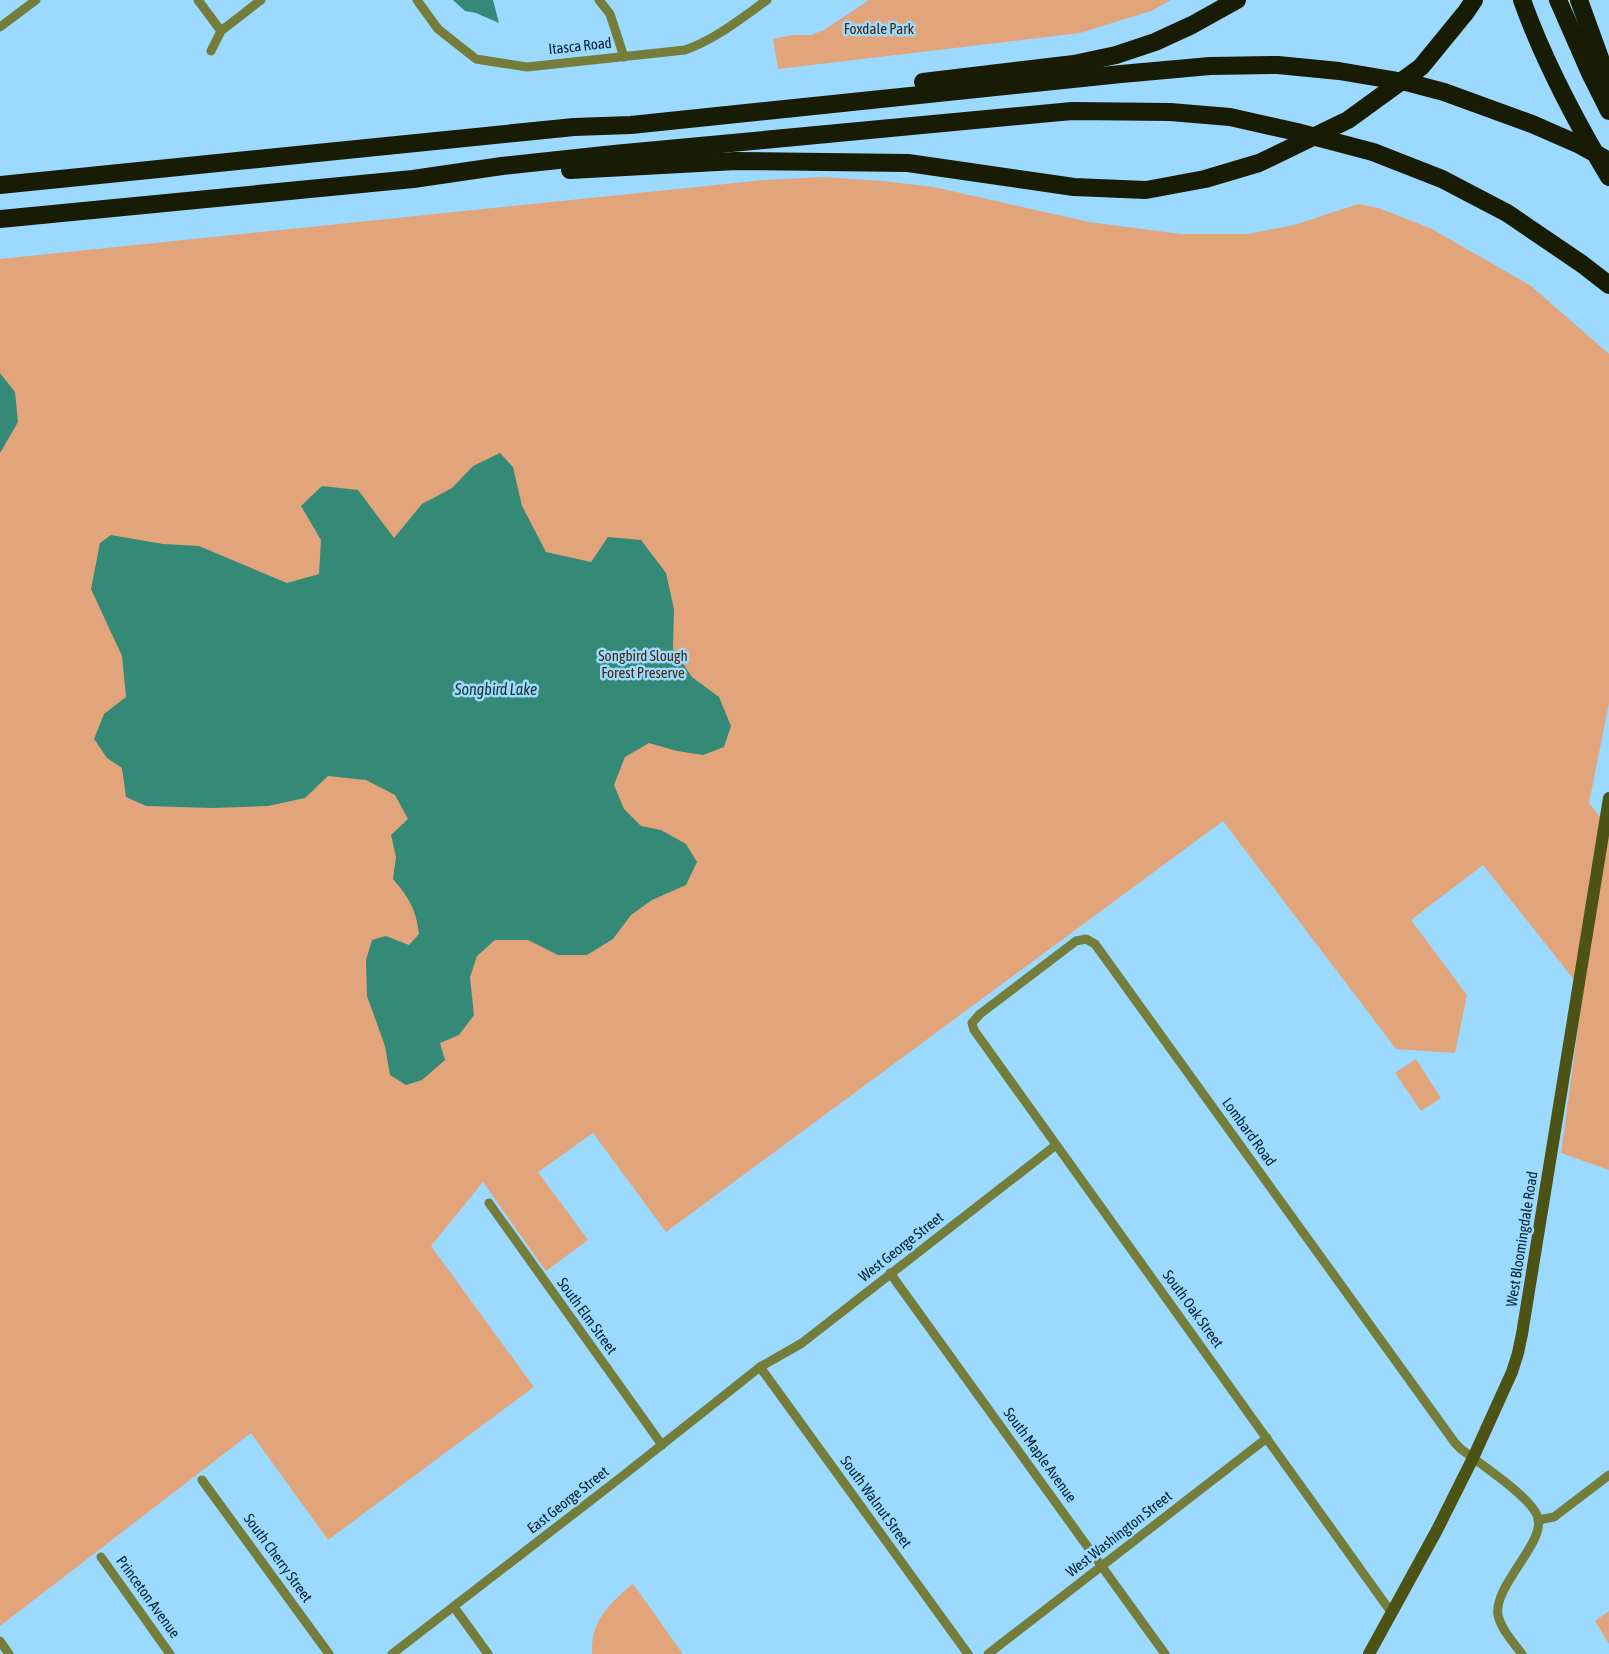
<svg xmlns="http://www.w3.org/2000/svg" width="1609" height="1654" viewBox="0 0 1609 1654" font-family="'Asap Condensed',sans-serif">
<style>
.green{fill:#e2a57b}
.water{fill:#358a77}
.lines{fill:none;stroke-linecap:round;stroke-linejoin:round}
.street{stroke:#747d3a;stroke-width:9}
.secondary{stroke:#4c5315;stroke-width:12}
.highway{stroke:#191c04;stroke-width:18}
.labels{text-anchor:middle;stroke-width:5;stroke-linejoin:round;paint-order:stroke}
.park-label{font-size:15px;fill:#4d2809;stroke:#9cd9fe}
.street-label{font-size:15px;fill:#002132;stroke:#9cd9fe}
.water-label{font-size:16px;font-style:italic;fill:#19332d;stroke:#9cd9fe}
</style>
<rect width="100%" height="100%" fill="#9cd9fe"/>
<g class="green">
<polygon points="869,0 1171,0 1151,11 1080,33 778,69 773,39 792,35 811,35 824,30"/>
<polygon points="823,177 883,181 934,187 1089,222 1181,234 1248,234 1294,225 1358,204 1379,208 1432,229 1531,286 1609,354 1609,703 1589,803 1609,828 1609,1170 1561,1153 1583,991 1483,865 1411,920 1467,995 1455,1053 1396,1049 1223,821 666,1232 593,1133 538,1172 588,1240 546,1271 483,1182 431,1246 534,1387 328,1540 251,1433 0,1626 0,259 765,180"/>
<polygon points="1416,1059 1441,1098 1421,1111 1395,1073"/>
<path d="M633,1584L683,1654H592C590,1621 610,1603 633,1584Z"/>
<polygon points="1609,1611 1609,1644 1595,1621"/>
</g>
<g class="water">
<polygon points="453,0 493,0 499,23 476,13 465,11"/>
<polygon points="0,373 15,392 18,422 0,453"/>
<path d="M500,453L513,467L522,506L546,552L591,562L608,537L641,540L666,573L674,609L673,649L692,677L719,697L731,726L724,747L703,755L677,751L649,743L625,757L614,785L624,809L641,826L661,830L686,844L697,862L686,885L652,900L631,915L613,939L587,955H558L528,940H495L477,956L470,977L474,1015L459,1035L440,1043L445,1060L422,1080L406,1085L390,1075L385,1046L367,996L366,960L372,940L386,936L409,945L419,934C416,909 409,898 393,879L396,857L391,835L408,819L395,795L366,780L328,776L305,798L268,806L212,808L146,806L126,797L122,768L107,758L94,739L104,714L126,697L122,656L91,589L100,543L111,535L163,544L199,546L287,583L319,574L321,540L301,506L322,486L358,490L394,538L422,504L452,488L473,466Z"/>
</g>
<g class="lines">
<g class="street">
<polyline points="198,0 221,31"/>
<path d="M417,0L438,29L476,59L527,67L685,50C716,39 740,19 767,0"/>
<polyline points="599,0 610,14 624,57"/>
<polyline points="0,27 36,0"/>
<polyline points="211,51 221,31 261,0"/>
<polyline points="489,1203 662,1445"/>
<polyline points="890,1273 1165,1654"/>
<polyline points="760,1367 968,1654"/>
<polyline points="202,1480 329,1654"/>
<polyline points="1538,1520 1554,1517 1609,1475"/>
<polyline points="101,1557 170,1654"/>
<polyline points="454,1607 488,1654"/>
<path d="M1391,1612L974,1030L972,1023L980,1014L1076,941L1086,939L1095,944L1455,1443L1461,1449C1480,1464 1528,1495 1537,1515C1549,1540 1493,1585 1498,1615C1501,1629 1513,1642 1522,1654"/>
<polyline points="0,1641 9,1654"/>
<polyline points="392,1654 620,1478 760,1367 802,1343 1056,1145"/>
<polyline points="988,1654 1267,1438"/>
</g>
<polyline class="secondary" points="1369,1654 1437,1530 1473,1458 1512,1372 1518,1353 1522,1334 1609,798"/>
<g class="highway">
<path d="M1522,0C1544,62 1575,120 1609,177"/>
<polyline points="1558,0 1590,73 1609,111"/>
<polyline points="1579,0 1609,83"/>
<polyline points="923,82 1074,64 1116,55 1155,42 1192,25 1237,0"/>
<polyline points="570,170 736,161 908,163 1074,187 1146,190 1205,179 1259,163 1348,120 1421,67 1466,12 1474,0"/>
<polyline points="0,185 574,127 631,125 1121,74 1210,66 1278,65 1339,71 1410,83 1444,92 1532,124 1580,145 1609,161"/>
<polyline points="0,219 413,179 502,166 614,154 1072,111 1170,112 1230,117 1297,132 1373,152 1442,179 1507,213 1582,264 1609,285"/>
</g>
</g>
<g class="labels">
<g class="park-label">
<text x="879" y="34">Foxdale Park</text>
<text x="643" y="661">Songbird Slough<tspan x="643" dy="17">Forest Preserve</tspan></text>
</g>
<g class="street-label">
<text transform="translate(580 46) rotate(-6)" y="5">Itasca Road</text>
<text transform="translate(1249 1132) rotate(54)" y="5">Lombard Road</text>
<text transform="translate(1522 1239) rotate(-81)" y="5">West Bloomingdale Road</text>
<text transform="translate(901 1247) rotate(-38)" y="5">West George Street</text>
<text transform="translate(1193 1309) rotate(54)" y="5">South Oak Street</text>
<text transform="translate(587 1316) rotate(54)" y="5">South Elm Street</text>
<text transform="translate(1040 1455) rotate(54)" y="5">South Maple Avenue</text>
<text transform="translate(568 1500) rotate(-38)" y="5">East George Street</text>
<text transform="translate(876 1502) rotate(54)" y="5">South Walnut Street</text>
<text transform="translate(1119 1534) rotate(-38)" y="5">West Washington Street</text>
<text transform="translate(278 1558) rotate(54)" y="5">South Cherry Street</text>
<text transform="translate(148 1597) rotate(54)" y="5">Princeton Avenue</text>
</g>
<g class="water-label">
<text x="496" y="695">Songbird Lake</text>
</g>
</g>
</svg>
